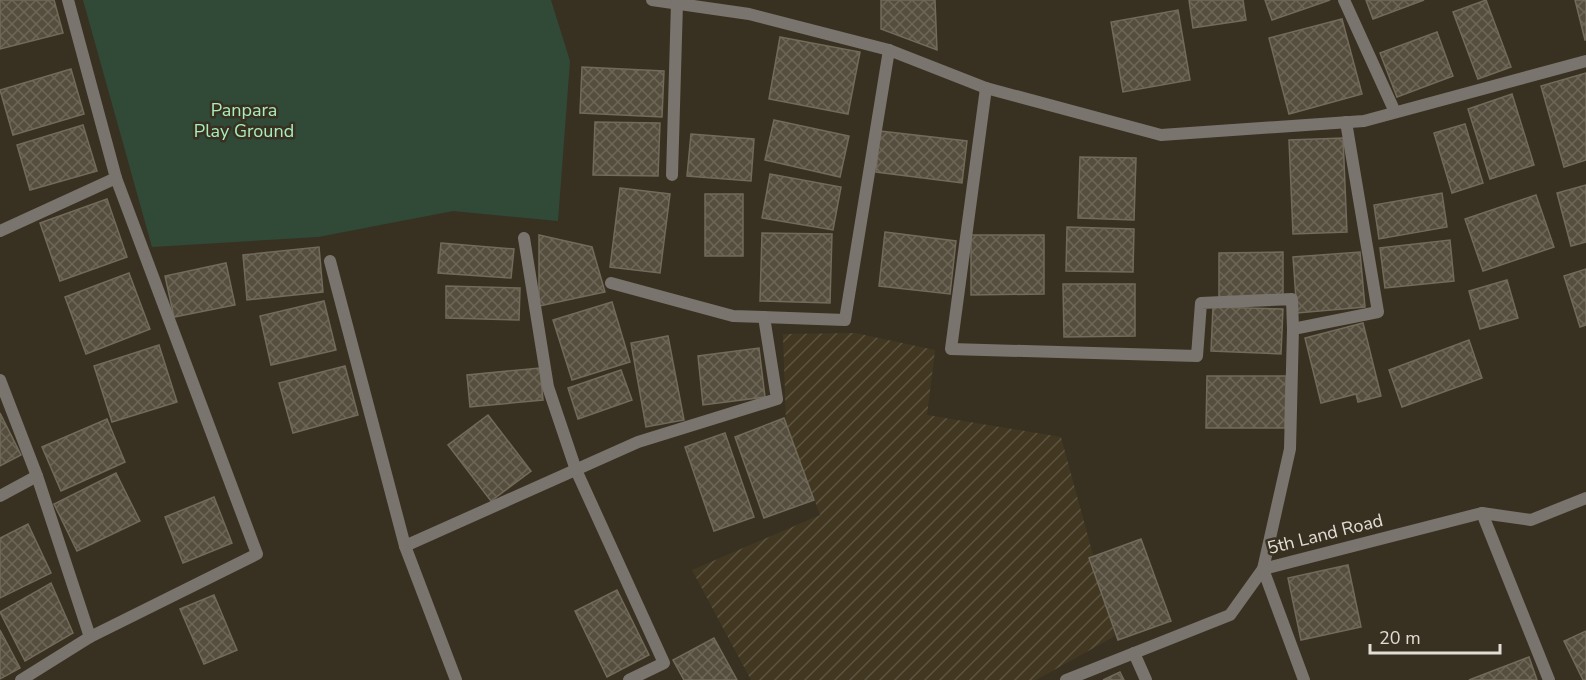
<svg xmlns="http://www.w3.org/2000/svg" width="1586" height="680" viewBox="0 0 1586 680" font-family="'Nunito Sans',sans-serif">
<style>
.industrial{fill:url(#industrial-furrows)}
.green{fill:#304a37}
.building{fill:url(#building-cross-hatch);stroke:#726a5a;stroke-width:1.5}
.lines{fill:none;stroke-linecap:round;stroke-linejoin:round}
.minor{stroke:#7a746e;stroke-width:12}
.labels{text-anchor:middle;stroke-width:5;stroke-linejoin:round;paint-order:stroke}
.park-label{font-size:18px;fill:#a8edba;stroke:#383122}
.street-label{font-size:18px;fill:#e2ddd4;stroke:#383122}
</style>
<defs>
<pattern id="industrial-furrows" width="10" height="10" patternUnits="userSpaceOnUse" patternTransform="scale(1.5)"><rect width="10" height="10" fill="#423822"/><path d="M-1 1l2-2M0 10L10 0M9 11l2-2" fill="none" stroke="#5d5441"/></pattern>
<pattern id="building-cross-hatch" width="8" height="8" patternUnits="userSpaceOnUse" patternTransform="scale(1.5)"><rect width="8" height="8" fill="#554e3e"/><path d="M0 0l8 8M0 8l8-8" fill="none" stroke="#6d6759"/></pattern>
</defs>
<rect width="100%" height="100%" fill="#383122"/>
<polygon class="industrial" points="855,333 935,350 927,415 1061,437 1115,636 1036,680 751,680 692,570 820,515 786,422 783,334"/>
<polygon class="green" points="83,0 551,0 570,61 558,221 453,211 318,237 152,247"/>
<g class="building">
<polygon points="0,0 54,0 63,33 0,49"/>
<polygon points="881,0 935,0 937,50 881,29"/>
<polygon points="1189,0 1243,0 1246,20 1193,28"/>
<polygon points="1265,0 1330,0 1272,20"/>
<polygon points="1366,0 1424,0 1373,19"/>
<polygon points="1486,0 1511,67 1478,79 1453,12"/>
<polygon points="1575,0 1586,0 1586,40 1585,40"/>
<polygon points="1178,10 1190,80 1123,92 1111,22"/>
<polygon points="1342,19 1362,94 1289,114 1269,38"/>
<polygon points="1437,32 1453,76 1397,97 1380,53"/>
<polygon points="780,37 860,52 848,114 769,99"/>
<polygon points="582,67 664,71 662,117 580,113"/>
<polygon points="71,69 84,114 13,135 0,90"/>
<polygon points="1586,73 1586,160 1564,167 1541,86"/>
<polygon points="1512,94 1534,165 1490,179 1468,109"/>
<polygon points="774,120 849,136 840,177 765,160"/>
<polygon points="595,122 660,123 658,176 593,175"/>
<polygon points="1465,124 1483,183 1452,193 1434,133"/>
<polygon points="83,125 97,171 30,190 17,145"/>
<polygon points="880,131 967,141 962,183 876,172"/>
<polygon points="691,134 754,139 751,181 687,176"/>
<polygon points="1343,138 1347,232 1293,234 1289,140"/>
<polygon points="1080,157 1136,158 1134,220 1078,218"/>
<polygon points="770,174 841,187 833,230 762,218"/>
<polygon points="1586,185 1586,242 1571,246 1557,193"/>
<polygon points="620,188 670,194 660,273 610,267"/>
<polygon points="1442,193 1447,227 1379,239 1374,205"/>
<rect x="705" y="194" width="38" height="62"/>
<polygon points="1536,195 1554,247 1483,271 1465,219"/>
<polygon points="107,199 127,257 60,281 40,223"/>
<polygon points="1067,227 1134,229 1133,272 1066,271"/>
<polygon points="885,232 956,241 950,294 879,286"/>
<polygon points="762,233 832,234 830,303 760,301"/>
<polygon points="539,235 592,247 605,292 539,306"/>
<polygon points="971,235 1044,235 1044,294 971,295"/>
<polygon points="1450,240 1454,281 1385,288 1380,248"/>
<polygon points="441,243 514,249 511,278 438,273"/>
<polygon points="319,247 323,292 247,300 243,255"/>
<polygon points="1283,252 1283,297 1219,298 1219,253"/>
<polygon points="1360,252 1365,307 1297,313 1293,257"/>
<polygon points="226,263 235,305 174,317 165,276"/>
<polygon points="1586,269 1586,325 1580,327 1564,276"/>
<polygon points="129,273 150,329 86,354 65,297"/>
<polygon points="1507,280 1518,318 1480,329 1469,291"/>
<polygon points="1063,284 1135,284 1135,336 1064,337"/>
<polygon points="446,286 520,288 519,320 446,318"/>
<polygon points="324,301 336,350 271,365 260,316"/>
<polygon points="612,302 630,362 572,380 553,320"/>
<polygon points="1213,307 1283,309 1281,354 1211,351"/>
<polygon points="1363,323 1381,396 1358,402 1356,394 1321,403 1305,338"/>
<polygon points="668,336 684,420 646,427 631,343"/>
<polygon points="1469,340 1482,378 1402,407 1389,370"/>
<polygon points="159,345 177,402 112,422 94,366"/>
<polygon points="759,348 765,397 703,405 698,356"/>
<polygon points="345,366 358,415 293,433 279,383"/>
<polygon points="540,368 543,400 470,407 467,375"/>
<polygon points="621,370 632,400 578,419 568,388"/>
<polygon points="1207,376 1286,376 1285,428 1206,428"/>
<polygon points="0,413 21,455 0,466"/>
<polygon points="488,415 531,471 491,501 448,445"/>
<polygon points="784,418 814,500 764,518 735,437"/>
<polygon points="107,419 125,462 61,491 42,447"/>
<polygon points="725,433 754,517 714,531 685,447"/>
<polygon points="116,473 140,521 77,551 54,504"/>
<polygon points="214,497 232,543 183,563 165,517"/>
<polygon points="28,524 51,573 0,598 0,538"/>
<polygon points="1141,539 1171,621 1118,640 1089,558"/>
<polygon points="1348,565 1361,627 1301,640 1288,578"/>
<polygon points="51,583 73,633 25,661 0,612"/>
<polygon points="617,590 649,655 607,677 575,611"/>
<polygon points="214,595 237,650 204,664 180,609"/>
<polygon points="0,630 20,668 0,679"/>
<polygon points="1586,631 1586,680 1583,680 1564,641"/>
<polygon points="714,638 737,680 684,680 673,660"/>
<polygon points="1529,657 1537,680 1469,680"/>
<polygon points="1120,672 1124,680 1103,680"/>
</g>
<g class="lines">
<g class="minor">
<polyline points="652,0 749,14 889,50 986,88 1161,135 1364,121 1586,61"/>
<polyline points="1344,0 1395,112"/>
<polyline points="986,88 951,349 1197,356 1201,303 1292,299 1293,329"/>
<polyline points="672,175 677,3"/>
<polyline points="0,231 116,178"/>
<polyline points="524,238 548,387 576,470 664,663 629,680"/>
<polyline points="330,261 405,546 456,680"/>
<polyline points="611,283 733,316 845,320 889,50"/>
<polyline points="0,380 37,476 90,637"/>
<polyline points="0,496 37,476"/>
<polyline points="1482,513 1549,680"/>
<polyline points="405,546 638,442 777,399 764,317"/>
<polyline points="1134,653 1146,680"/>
<polyline points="21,680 90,637 257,554 116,178 68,0"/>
<polyline points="1066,680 1230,615 1263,569 1482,513 1531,520 1586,498"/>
<polyline points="1304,680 1263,569 1290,449 1293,329 1378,312 1346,122"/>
</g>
</g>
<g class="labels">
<g class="park-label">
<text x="244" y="116">Panpara<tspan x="244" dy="21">Play Ground</tspan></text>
</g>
<g class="street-label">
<text transform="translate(1325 534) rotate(-14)" y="6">5th Land Road</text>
</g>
</g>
<path d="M1370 644v9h130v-9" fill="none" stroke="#e2ddd4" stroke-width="3"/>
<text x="1379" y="644" font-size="18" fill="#e2ddd4" stroke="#383122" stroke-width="4.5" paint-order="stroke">20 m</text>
</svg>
